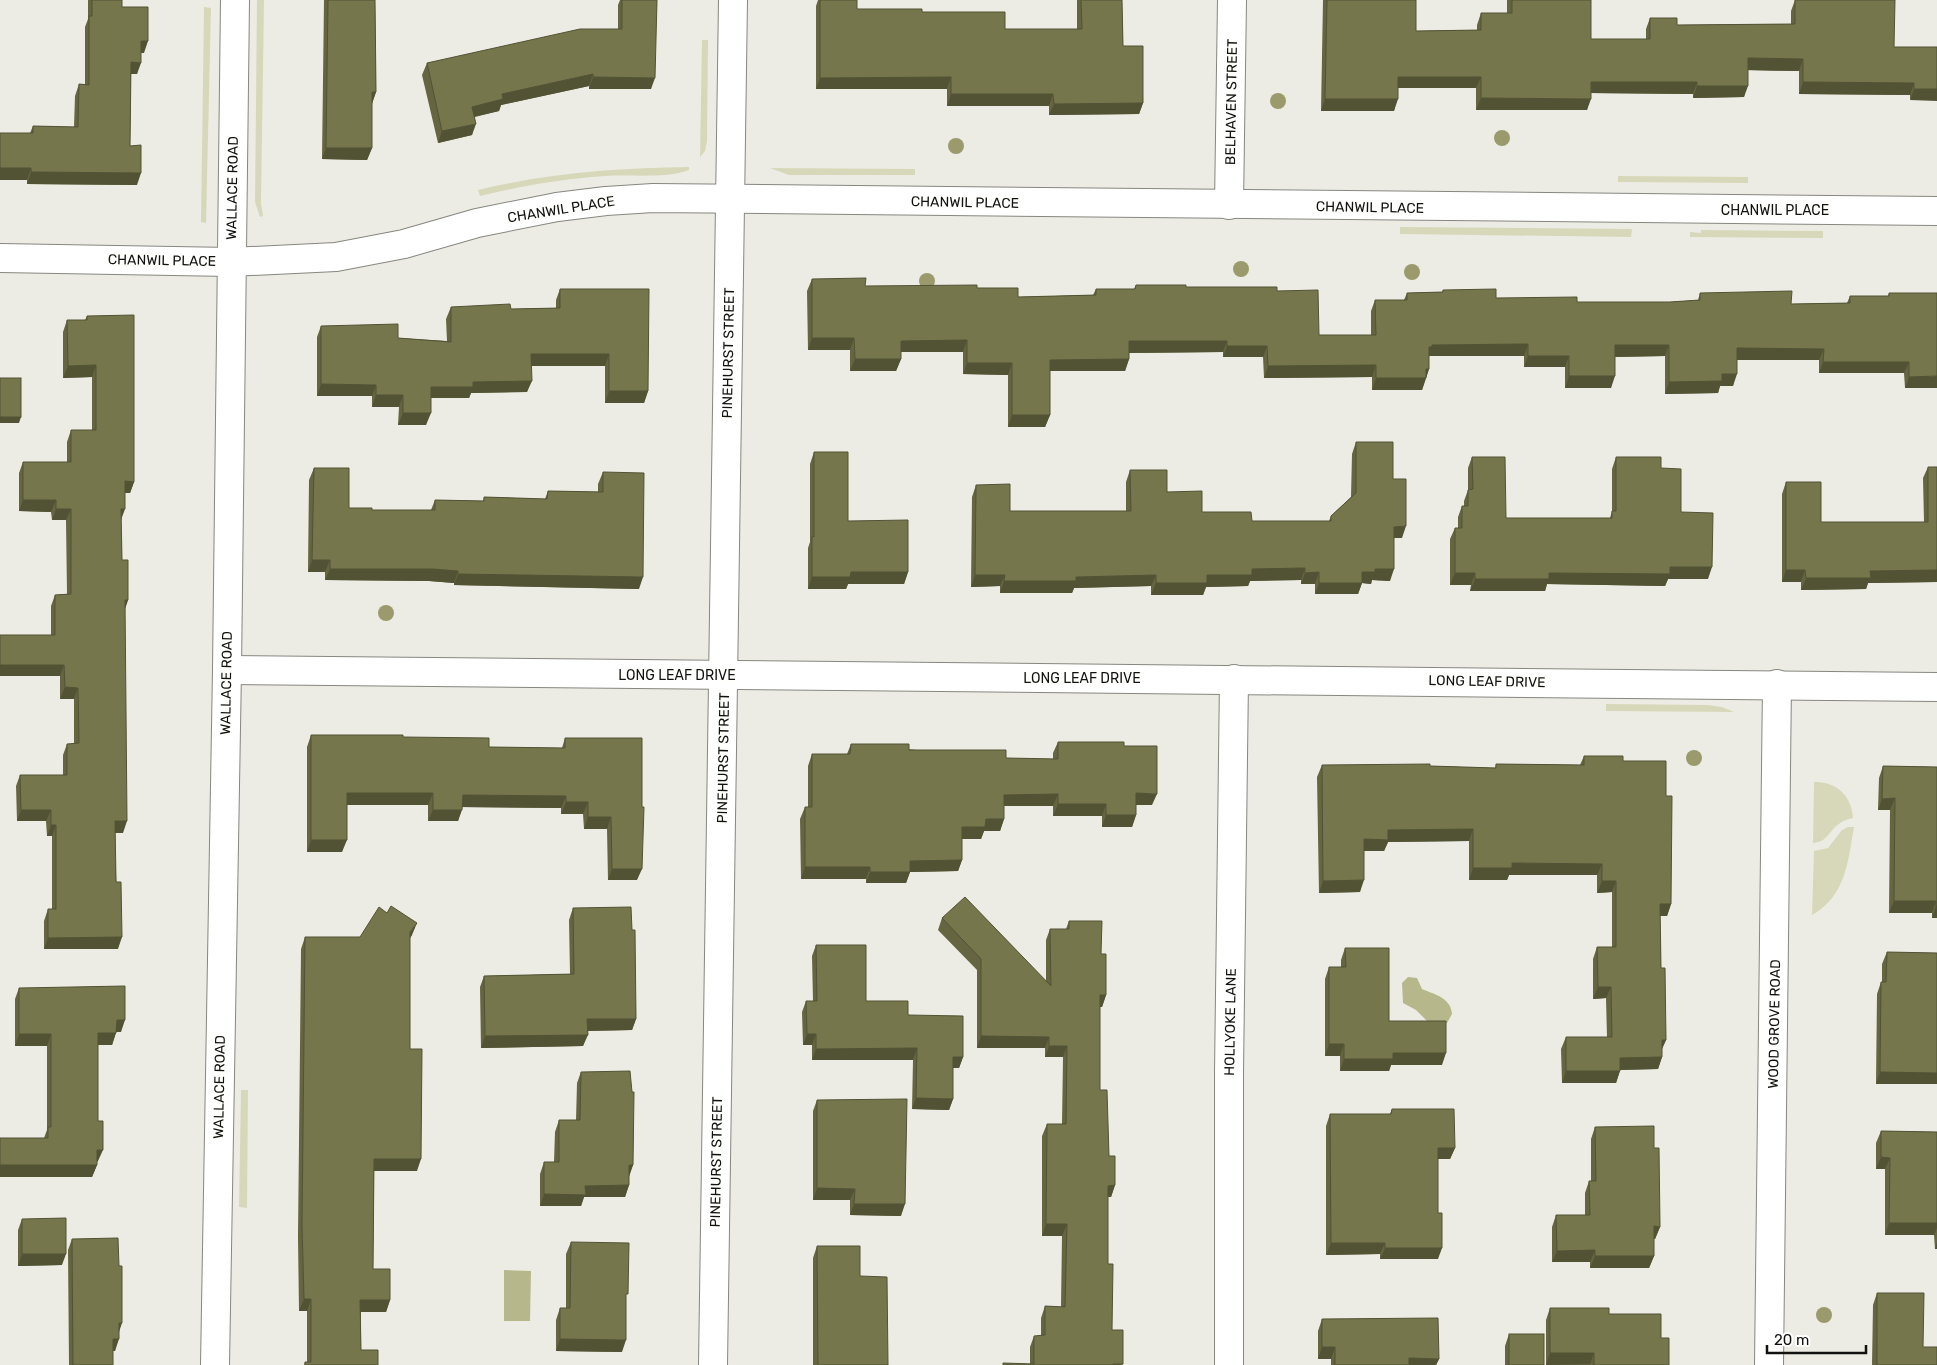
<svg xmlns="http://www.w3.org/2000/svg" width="1937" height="1365" viewBox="0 0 1937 1365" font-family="Rubik,sans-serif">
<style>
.green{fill:#d7d8ba}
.water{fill:#b6b78b}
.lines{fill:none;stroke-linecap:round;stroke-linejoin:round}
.minor-casing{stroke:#86877f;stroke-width:30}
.minor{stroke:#fff;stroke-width:28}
.tree{fill:#9a9a6d}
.wall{fill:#656541}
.shaded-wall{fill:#525335}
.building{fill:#75764c;stroke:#525335}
.labels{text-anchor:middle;stroke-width:5;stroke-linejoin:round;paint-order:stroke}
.street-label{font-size:14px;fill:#11110f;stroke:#fffffe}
</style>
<rect width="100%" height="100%" fill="#ecece4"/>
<g class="green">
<polygon points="257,0 264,0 261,203 263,216 260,217 255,202"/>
<polygon points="204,7 211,8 206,223 201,222"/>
<polygon points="702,40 708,40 707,141 705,151 700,157"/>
<path d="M689,167V170C664,179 632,174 605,176C562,179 521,186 480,196L478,190C548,173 617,168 689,167Z"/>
<polygon points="770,168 915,169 915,175 789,175"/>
<polygon points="1618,176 1748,177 1748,183 1618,182"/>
<polygon points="1400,227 1632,229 1631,237 1400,234"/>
<polygon points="1701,230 1823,231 1823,238 1690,237 1690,232 1701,233"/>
<polygon points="1606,704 1708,705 1722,707 1734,712 1606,711"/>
<path d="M1814,782C1836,781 1852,796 1853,818C1828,823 1832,842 1813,843Z"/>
<path d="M1848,827H1854C1848,861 1846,896 1812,915L1814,851L1828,848L1842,830Z"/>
<polygon points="241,1090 248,1090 247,1208 239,1207"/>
</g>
<g class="water">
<path d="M1408,977L1417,978L1422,989C1433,994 1451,997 1452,1014L1447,1023H1429L1416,1010L1403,1003L1402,983Z"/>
<polygon points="504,1270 531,1271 530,1321 504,1321"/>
</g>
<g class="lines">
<defs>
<g id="minor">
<polyline points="1229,205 1232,0"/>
<polyline points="0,258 231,262 336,257 404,244 477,223 557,207 606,201 653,198 1937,211"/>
<polyline points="227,670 1937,687"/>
<polyline points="215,1365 227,670 235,0"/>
<polyline points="713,1365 733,0"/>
<polyline points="1229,1365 1229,1073 1234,679"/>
<polyline points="1769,1365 1777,684"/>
</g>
</defs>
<use href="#minor" class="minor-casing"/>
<use href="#minor" class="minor"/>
</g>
<g class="tree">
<circle cx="1278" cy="101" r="8"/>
<circle cx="1502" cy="138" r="8"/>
<circle cx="956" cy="146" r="8"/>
<circle cx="1241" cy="269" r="8"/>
<circle cx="1412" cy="272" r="8"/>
<circle cx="927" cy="281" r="8"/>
<circle cx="386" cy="613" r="8"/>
<circle cx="1694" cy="758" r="8"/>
<circle cx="1824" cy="1315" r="8"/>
</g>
<g class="wall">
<polygon points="88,0 122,0 122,7 144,53 141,53 137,74 131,74 130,146 137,185 27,184 27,180 0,180 0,133 30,133 33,126 74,127 75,96 79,84 85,84 85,27 88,19"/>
<polygon points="324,0 375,0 376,92 372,103 372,148 367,160 322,159"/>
<polygon points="620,0 657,0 651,89 589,89 589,86 501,105 499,111 475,117 472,135 438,143 422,75 427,63 618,29 618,5"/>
<polygon points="818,0 857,0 857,9 922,12 1005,29 1077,29 1077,0 1122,0 1123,46 1143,103 1139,114 1049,115 1049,106 947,106 947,89 816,89 816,6"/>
<polygon points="1323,0 1416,0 1416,31 1477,30 1477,25 1481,13 1507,13 1507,0 1591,0 1591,39 1646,39 1646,29 1650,18 1677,25 1791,24 1791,11 1795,0 1894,47 1937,47 1910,100 1910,95 1799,94 1799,71 1748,70 1744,97 1693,98 1693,94 1591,93 1587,110 1476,110 1476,88 1398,88 1394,111 1321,111"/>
<polygon points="812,279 865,286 977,288 1018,297 1093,295 1096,289 1134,289 1136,285 1277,291 1319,335 1371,335 1371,311 1375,300 1404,300 1407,293 1442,292 1443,290 1496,298 1577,302 1670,302 1698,300 1700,293 1791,304 1847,303 1850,296 1888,296 1889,293 1937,388 1905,388 1904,373 1819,373 1819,360 1737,360 1733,386 1720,386 1718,393 1665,394 1665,356 1615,357 1611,388 1565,388 1565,367 1524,367 1524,356 1429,356 1429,369 1422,390 1372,390 1372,377 1264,378 1263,357 1223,357 1223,352 1129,353 1129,359 1125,371 1050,371 1050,415 1045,427 1008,427 1008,375 963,374 963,352 901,352 901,359 896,371 850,371 850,350 808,350 807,291"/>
<polygon points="560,289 648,391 644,403 605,403 605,366 532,366 527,392 471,393 469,398 431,398 426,425 398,425 399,407 372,407 372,396 317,396 317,337 321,326 398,338 447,341 446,319 451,307 511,309 556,308 556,300"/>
<polygon points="87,316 134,482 130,493 125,493 121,520 122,560 128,600 125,609 123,833 115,833 118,949 44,949 44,921 48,909 52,909 52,836 47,836 46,821 17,821 16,786 20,775 63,775 63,755 67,744 74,744 74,699 60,699 60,676 0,676 0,635 51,635 51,606 55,595 67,594 66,520 52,520 51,512 19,511 19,473 23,462 67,462 67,442 71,430 92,430 92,377 63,378 63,332 67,320 85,320"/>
<polygon points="1356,442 1393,479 1402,538 1394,538 1390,581 1372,580 1371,584 1362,583 1358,594 1315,594 1315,584 1301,584 1301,580 1250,581 1248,586 1206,587 1203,595 1151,595 1151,586 1074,588 1072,593 1000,593 1000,586 971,587 972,497 976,485 1010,511 1126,511 1126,482 1130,470 1202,512 1252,521 1329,521 1331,516 1351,497 1352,454"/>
<polygon points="814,452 848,521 908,572 904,584 848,584 846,589 808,589 808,548 810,542 810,464"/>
<polygon points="1472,457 1506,518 1610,518 1612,511 1612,469 1616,457 1661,468 1681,512 1708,579 1668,579 1665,586 1547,584 1545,591 1470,591 1471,585 1450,585 1450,539 1455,528 1458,528 1458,517 1462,506 1464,506 1464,501 1468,490 1468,468"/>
<polygon points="1928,467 1937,467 1937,582 1868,583 1866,589 1801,590 1801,582 1782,582 1782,494 1786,482 1821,522 1924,522 1923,478"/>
<polygon points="314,468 349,508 372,510 431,510 435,500 483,501 484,497 545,499 548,491 598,492 598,484 603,472 639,589 454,585 454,583 429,581 325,580 325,572 308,572 309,480"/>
<polygon points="311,735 403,737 489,747 562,748 565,738 642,738 637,880 608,880 607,829 584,829 583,814 561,814 561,808 462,807 458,821 428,821 428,805 347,805 342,852 307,852 307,747"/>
<polygon points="1058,742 1124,746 1152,805 1136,805 1136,815 1132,827 1102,827 1102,816 1053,816 1053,806 1004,806 1004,819 1000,831 984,831 981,839 962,839 962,860 958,871 910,872 906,883 866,883 866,879 801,879 800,819 805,807 808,807 808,766 812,754 847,754 851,744 1006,758 1053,759 1053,753"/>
<polygon points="1584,756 1623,761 1666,796 1671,904 1667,916 1660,916 1661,968 1666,1040 1662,1049 1662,1057 1658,1069 1620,1070 1616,1083 1562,1083 1561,1049 1566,1037 1607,1037 1606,998 1593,999 1593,959 1597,947 1612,947 1612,892 1597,893 1597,875 1509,875 1507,880 1469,880 1469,841 1388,842 1384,851 1364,851 1360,892 1319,893 1317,777 1322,765 1430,766 1495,768 1496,764 1580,765"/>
<polygon points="1883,766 1937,767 1937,918 1932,918 1932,913 1889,913 1890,810 1878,810 1879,778"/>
<polygon points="573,908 632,930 636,1019 632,1030 588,1031 583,1046 481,1048 480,987 484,976 570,974 569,920"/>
<polygon points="942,918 1046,981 1046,940 1050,929 1066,929 1069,921 1101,954 1106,995 1102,1007 1100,1007 1100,1090 1109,1156 1115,1185 1111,1197 1108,1197 1108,1264 1112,1330 1123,1364 1122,1365 1003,1365 1003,1363 1030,1364 1030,1347 1034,1336 1041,1336 1041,1318 1045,1306 1061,1307 1062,1236 1042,1236 1042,1136 1047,1124 1062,1124 1063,1057 1045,1057 1045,1048 977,1048 977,970 938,930"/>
<polygon points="412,935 410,938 410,1049 417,1171 374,1171 373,1269 390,1300 386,1312 361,1312 361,1350 378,1365 304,1365 305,1362 307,1362 307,1311 299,1311 298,1237 301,949 305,937 360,937"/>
<polygon points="816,945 866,1001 908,1015 963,1057 959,1068 953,1068 953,1099 949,1110 912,1109 913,1060 812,1060 812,1045 803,1045 802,1012 806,1001 813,1001 812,956"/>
<polygon points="1345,948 1389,1021 1442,1065 1391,1065 1389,1071 1340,1071 1340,1056 1325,1056 1325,979 1329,967 1341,967 1341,960"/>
<polygon points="1887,952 1937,953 1937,1084 1876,1084 1877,994 1881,982 1882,982 1882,964"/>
<polygon points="19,988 121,1032 116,1032 112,1045 98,1045 98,1161 97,1162 97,1165 92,1177 44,1138 47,1130 47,1046 15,1046 15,999"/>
<polygon points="581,1072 633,1165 629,1175 629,1185 625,1197 584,1197 581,1206 540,1206 540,1174 544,1162 554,1162 555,1132 559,1120 576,1120 577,1083"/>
<polygon points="817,1100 901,1216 850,1215 850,1200 813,1200 813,1111"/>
<polygon points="1392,1109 1455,1148 1450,1159 1438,1159 1438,1259 1380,1259 1380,1254 1326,1255 1326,1126 1330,1114 1390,1114"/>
<polygon points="1595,1127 1654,1148 1660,1227 1655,1239 1654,1238 1654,1256 1649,1268 1590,1268 1590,1262 1552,1262 1552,1227 1556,1215 1585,1215 1585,1193 1589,1181 1591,1181 1591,1139"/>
<polygon points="1881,1131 1937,1132 1937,1249 1935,1249 1934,1235 1885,1235 1885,1169 1876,1169 1876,1143"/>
<polygon points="22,1219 62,1265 18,1266 18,1230"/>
<polygon points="72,1239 119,1266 119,1332 115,1351 113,1351 113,1365 69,1365 68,1250"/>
<polygon points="571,1242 622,1352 556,1351 556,1320 560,1308 566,1308 566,1254"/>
<polygon points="817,1246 860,1276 888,1365 813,1365 813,1258"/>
<polygon points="1877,1293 1923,1347 1937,1365 1872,1365 1873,1305"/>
<polygon points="1550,1308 1609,1314 1661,1338 1669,1365 1546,1365 1546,1320"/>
<polygon points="1322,1319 1439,1359 1436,1365 1331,1365 1331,1359 1318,1359 1318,1331"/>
<polygon points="1509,1334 1544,1365 1505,1365 1505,1346"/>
</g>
<g class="shaded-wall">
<polygon points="141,41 148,41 144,53 137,53"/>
<polygon points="1748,58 1803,59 1799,71 1743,70"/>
<polygon points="131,62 141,63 137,74 126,74"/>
<polygon points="593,74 589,86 501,105 499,111 468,118 472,107 502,94"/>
<polygon points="593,77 655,78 651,89 589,89"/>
<polygon points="951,77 947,89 816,89 820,78"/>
<polygon points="1398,77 1481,77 1476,88 1394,88"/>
<polygon points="1591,82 1697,82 1693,94 1587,93"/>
<polygon points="1803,82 1914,83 1910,95 1799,94"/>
<polygon points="1697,86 1748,86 1744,97 1693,98"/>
<polygon points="1914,89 1937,89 1937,101 1910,100"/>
<polygon points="372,92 376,92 372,104"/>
<polygon points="951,94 1053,94 1049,106 947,106"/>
<polygon points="1481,98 1591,99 1587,110 1476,110"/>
<polygon points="1325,99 1398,99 1394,111 1321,111"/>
<polygon points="1143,103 1139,114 1049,115 1054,104"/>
<polygon points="476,124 472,135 438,143 442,131"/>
<polygon points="326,148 372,148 367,160 322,159"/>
<polygon points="0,168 31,168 27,180 0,180"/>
<polygon points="31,172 141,173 137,185 27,184"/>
<polygon points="812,338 854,338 850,350 808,350"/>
<polygon points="967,340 963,352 896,352 901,341"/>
<polygon points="1129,341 1227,341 1223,352 1125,353"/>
<polygon points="1528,344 1524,356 1428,356 1429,347 1432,345"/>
<polygon points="1615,345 1669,345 1665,356 1611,357"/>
<polygon points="1227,346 1267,346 1263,357 1223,357"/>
<polygon points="1737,348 1824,349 1819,360 1733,360"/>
<polygon points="531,354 609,354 605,366 527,366"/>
<polygon points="1528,356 1569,356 1565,367 1524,367"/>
<polygon points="855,359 901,359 896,371 850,371"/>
<polygon points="1129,359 1125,371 1046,371 1050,360"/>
<polygon points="1823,362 1909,362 1904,373 1819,373"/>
<polygon points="967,363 1012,363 1008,375 963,374"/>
<polygon points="96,365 92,377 63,378 68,366"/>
<polygon points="1376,365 1372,377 1264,378 1268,366"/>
<polygon points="1426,369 1429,369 1422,390 1372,390 1376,378"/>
<polygon points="1722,374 1737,374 1733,386 1720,386 1718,393 1665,394 1669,382"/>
<polygon points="1569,376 1615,376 1611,388 1565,388"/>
<polygon points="1937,376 1937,388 1905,388 1909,377"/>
<polygon points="532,381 527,392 471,393 469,398 427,398 431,387 473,382"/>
<polygon points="321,384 376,385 372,396 317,396"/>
<polygon points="609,391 648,391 644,403 605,403"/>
<polygon points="376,395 403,395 399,407 372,407"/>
<polygon points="403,413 431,413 426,425 398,425"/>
<polygon points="1012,415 1050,415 1045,427 1008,427"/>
<polygon points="0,417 21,417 19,423 0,423"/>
<polygon points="125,481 134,482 130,493 121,493"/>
<polygon points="23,500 56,500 51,512 19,511"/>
<polygon points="56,509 71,509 66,520 52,520"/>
<polygon points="121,509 125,509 121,520"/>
<polygon points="1406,526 1402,538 1390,538 1394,527"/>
<polygon points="312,560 330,560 325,572 308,572"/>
<polygon points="1670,567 1712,567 1708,579 1668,579 1665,586 1547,584 1545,591 1470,591 1475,579 1549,573"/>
<polygon points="1305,568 1301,580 1250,581 1248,586 1206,587 1203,595 1151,595 1156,583 1252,569"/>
<polygon points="330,569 433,569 458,571 454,583 429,581 325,580"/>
<polygon points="1375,569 1394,569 1390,581 1372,580 1371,584 1362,583 1358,594 1315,594 1319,583"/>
<polygon points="1786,570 1805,570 1801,582 1782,582"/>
<polygon points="1937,570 1937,582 1868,583 1866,589 1801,590 1806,578 1870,571"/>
<polygon points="851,572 908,572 904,584 848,584 846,589 808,589 812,577"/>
<polygon points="1319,572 1315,584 1301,584 1305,573"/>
<polygon points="1455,573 1475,573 1471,585 1450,585"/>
<polygon points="458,574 643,577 639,589 454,585"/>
<polygon points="975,575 1005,575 1000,586 971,587"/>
<polygon points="1156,575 1151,586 1074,588 1072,593 1000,593 1004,581 1076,577"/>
<polygon points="125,600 128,600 124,611"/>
<polygon points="0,665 64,665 60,676 0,676"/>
<polygon points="65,687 78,688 74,699 60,699"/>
<polygon points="347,793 433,793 428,805 342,805"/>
<polygon points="1136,793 1157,794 1152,805 1132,805"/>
<polygon points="1058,794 1053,806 1000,806 1004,795"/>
<polygon points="463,795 566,796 561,808 458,807"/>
<polygon points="1895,798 1890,810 1878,810 1882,799"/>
<polygon points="566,802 588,802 583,814 561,814"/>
<polygon points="1058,804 1106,804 1102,816 1053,816"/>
<polygon points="21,810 51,810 46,821 17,821"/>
<polygon points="433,810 462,810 458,821 428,821"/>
<polygon points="1106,815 1136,815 1132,827 1102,827"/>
<polygon points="588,817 611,817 607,829 584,829"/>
<polygon points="986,819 1004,819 1000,831 984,831 981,839 958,839 962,827"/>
<polygon points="115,821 127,821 123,833 111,833"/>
<polygon points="51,825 56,825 52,836 47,836"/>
<polygon points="1473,829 1469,841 1388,842 1384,851 1360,851 1364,839 1388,830"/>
<polygon points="311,840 347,840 342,852 307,852"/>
<polygon points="962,860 958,871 910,872 906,883 866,883 870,872 910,861"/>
<polygon points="1512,863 1602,864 1597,875 1509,875 1507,880 1469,880 1473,868"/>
<polygon points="805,867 870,867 866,879 801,879"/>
<polygon points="612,869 642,869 637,880 608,880"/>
<polygon points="1364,880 1360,892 1319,893 1323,881"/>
<polygon points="1602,881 1616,881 1612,892 1597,893"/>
<polygon points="1894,901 1936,901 1932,913 1889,913"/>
<polygon points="1660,904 1671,904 1667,916 1656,916"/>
<polygon points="1936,906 1937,906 1937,918 1932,918"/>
<polygon points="417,923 412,935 406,944 410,932"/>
<polygon points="122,937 118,949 44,949 48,938"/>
<polygon points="1598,987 1611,987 1606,998 1593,999"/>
<polygon points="1100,995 1106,995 1102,1007 1096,1007"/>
<polygon points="587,1019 636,1019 632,1030 583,1031"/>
<polygon points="117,1020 125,1020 121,1032 112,1032"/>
<polygon points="98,1033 116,1033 112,1045 94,1045"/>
<polygon points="19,1034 51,1034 47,1046 15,1046"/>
<polygon points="807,1034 816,1034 812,1045 803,1045"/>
<polygon points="588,1035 583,1046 481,1048 485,1036"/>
<polygon points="981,1036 1049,1037 1045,1048 977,1048"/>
<polygon points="1662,1040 1666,1040 1661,1051"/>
<polygon points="1329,1044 1344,1044 1340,1056 1325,1056"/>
<polygon points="1049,1046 1067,1046 1063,1057 1045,1057"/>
<polygon points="917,1048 913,1060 812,1060 816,1049"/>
<polygon points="1393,1053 1446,1053 1442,1065 1391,1065 1389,1071 1340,1071 1344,1059"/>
<polygon points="953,1057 963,1057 959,1068 949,1068"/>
<polygon points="1662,1057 1658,1069 1615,1070 1620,1058"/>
<polygon points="1566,1071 1620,1071 1616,1083 1562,1083"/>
<polygon points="1880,1072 1937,1073 1937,1084 1876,1084"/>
<polygon points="916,1098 953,1099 949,1110 912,1109"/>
<polygon points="1438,1148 1455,1148 1450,1159 1434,1159"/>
<polygon points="97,1150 103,1150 98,1161 92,1162"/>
<polygon points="1881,1157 1890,1158 1885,1169 1876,1169"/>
<polygon points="374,1159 421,1159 417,1171 370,1171"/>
<polygon points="0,1165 97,1165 92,1177 0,1177"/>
<polygon points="629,1165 633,1165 629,1177"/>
<polygon points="629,1185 625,1197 584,1197 581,1206 540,1206 544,1194 585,1186"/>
<polygon points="1115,1185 1111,1197 1104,1197 1108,1186"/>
<polygon points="817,1188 855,1189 850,1200 813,1200"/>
<polygon points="854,1204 905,1204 901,1216 850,1215"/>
<polygon points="1889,1223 1937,1223 1937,1228 1934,1235 1885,1235"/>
<polygon points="1046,1224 1067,1224 1062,1236 1042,1236"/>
<polygon points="1654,1226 1660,1227 1655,1239 1649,1238"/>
<polygon points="1937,1242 1937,1249 1935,1249"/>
<polygon points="1331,1243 1385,1243 1380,1254 1326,1255"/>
<polygon points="1385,1248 1442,1248 1438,1259 1380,1259"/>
<polygon points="1595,1250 1590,1262 1552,1262 1557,1251"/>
<polygon points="22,1254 66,1254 62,1265 18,1266"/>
<polygon points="1595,1256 1654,1256 1649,1268 1590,1268"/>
<polygon points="304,1299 311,1299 307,1311 299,1311"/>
<polygon points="360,1300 390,1300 386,1312 356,1312"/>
<polygon points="119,1323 122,1323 118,1335"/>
<polygon points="113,1339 119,1339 115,1351 108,1351"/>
<polygon points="560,1339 626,1340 622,1352 556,1351"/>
<polygon points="1322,1347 1335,1347 1331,1359 1318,1359"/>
<polygon points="1550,1353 1594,1353 1590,1364 1546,1365"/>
<polygon points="1409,1358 1439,1359 1436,1365 1406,1365"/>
</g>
<g class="building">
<polygon points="92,0 122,0 122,7 148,7 148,41 141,41 141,63 131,62 130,146 141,145 141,173 31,172 31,168 0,168 0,133 33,133 33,126 78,127 79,84 89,85 89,16 92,16"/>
<polygon points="328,0 375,0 376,92 372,92 372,148 326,148"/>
<polygon points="622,0 657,0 655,78 593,77 593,74 502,94 503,99 472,107 476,124 442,131 427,63 580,29 622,29"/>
<polygon points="820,0 857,0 857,9 922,9 922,12 1005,12 1005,29 1082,29 1081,0 1122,0 1123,46 1143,46 1143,103 1054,104 1053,94 951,94 951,77 820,78"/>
<polygon points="1327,0 1416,0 1416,31 1481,30 1481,13 1512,13 1512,0 1591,0 1591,39 1650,39 1650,18 1677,18 1677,25 1795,24 1795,0 1895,0 1894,47 1937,47 1937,89 1914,89 1914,83 1803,82 1803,59 1748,58 1748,86 1697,86 1697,82 1591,82 1591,99 1481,98 1481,77 1398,77 1398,99 1325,99"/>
<polygon points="866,278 865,286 977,285 977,288 1018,288 1018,297 1096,295 1096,289 1135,289 1136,285 1186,285 1186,287 1277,287 1277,291 1318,290 1319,335 1376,335 1375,300 1407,300 1407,293 1443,292 1443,290 1496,289 1496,298 1577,297 1577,302 1670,302 1700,300 1700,293 1792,291 1791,304 1850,303 1850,296 1889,296 1889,293 1937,293 1937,376 1909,377 1909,362 1823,362 1824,349 1737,348 1737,374 1722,374 1722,381 1669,382 1669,345 1615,345 1615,376 1569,376 1569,356 1528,356 1528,344 1432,345 1432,347 1429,347 1429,369 1426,369 1426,378 1376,378 1376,365 1268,366 1267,346 1227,346 1227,341 1129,341 1129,359 1050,360 1050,415 1012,415 1012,363 967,363 967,340 901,341 901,359 855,359 854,338 812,338 812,279"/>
<polygon points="560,289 649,289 648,391 609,391 609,354 531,354 532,381 473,382 473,387 431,387 431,413 403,413 403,395 376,395 376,385 321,384 321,326 398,324 398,338 451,342 451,307 510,304 511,309 560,308"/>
<polygon points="134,315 134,482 125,481 125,509 121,509 122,560 128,560 128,600 125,600 127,821 115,821 116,882 121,882 122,937 48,938 48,909 56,909 56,825 51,825 51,810 21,810 20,775 67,775 67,744 79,743 78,688 65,687 64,665 0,665 0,635 55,635 55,595 71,594 71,509 56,509 56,500 23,500 23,462 71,462 71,430 96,430 96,365 68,366 67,320 87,320 87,316"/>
<rect x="0" y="378" width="21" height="39"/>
<polygon points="1356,442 1393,442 1393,479 1406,479 1406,526 1394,527 1394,569 1375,569 1375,572 1362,572 1362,583 1319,583 1319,572 1305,573 1305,568 1252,569 1252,575 1207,575 1207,583 1156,583 1156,575 1076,577 1076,581 1004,581 1005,575 975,575 976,485 1010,484 1010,511 1131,511 1130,470 1167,470 1167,492 1202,491 1202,512 1251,512 1252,521 1331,521 1331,516 1356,493"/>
<polygon points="814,452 848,452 848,521 908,520 908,572 851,572 850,577 812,577 812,537 814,537"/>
<polygon points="1472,457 1505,457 1506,518 1612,518 1612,511 1616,511 1616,457 1661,457 1661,468 1681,469 1681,512 1713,513 1712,567 1670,567 1670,574 1549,573 1549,579 1475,579 1475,573 1455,573 1455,528 1462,528 1462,506 1468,506 1468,490 1473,489"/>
<polygon points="1928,467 1937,467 1937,570 1870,571 1871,578 1806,578 1805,570 1786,570 1786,482 1821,482 1821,522 1928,522"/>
<polygon points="314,468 349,468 349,508 372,508 372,510 435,510 435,500 484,501 484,497 547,499 548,491 603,492 603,472 644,473 643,577 458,574 458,571 433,569 330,569 330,560 312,560"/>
<polygon points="311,735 403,735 403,737 489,738 489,747 565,748 565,738 642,738 642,807 644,807 642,869 612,869 611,817 588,817 588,802 566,802 566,796 463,795 462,810 433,810 433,793 347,793 347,840 311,840"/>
<polygon points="1058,742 1124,742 1124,746 1157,746 1157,794 1136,793 1136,815 1106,815 1106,804 1058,804 1058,794 1004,795 1004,819 986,819 985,827 962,827 962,860 910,861 910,872 870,872 870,867 805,867 805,807 812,807 812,754 850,754 851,744 909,744 909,750 1006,750 1006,758 1058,759"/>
<polygon points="1584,756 1623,756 1623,761 1666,761 1666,796 1672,796 1671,904 1660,904 1661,968 1665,968 1666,1040 1662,1040 1662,1057 1620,1058 1620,1071 1566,1071 1566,1037 1612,1037 1611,987 1598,987 1597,947 1616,947 1616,881 1602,881 1602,864 1512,863 1512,868 1473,868 1473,829 1388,830 1388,840 1364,839 1364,880 1323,881 1322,765 1430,764 1430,766 1496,768 1496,764 1584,765"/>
<polygon points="1883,766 1937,767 1937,906 1936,906 1936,901 1894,901 1895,798 1882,799"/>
<polygon points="965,897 1051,986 1050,929 1069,929 1069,921 1102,921 1101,954 1106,954 1106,995 1100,995 1100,1090 1107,1090 1109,1156 1115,1156 1115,1185 1108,1186 1108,1264 1113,1264 1112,1330 1123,1330 1123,1364 1113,1364 1113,1365 1003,1365 1003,1363 1034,1364 1034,1336 1045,1335 1045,1306 1065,1307 1067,1224 1046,1224 1047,1124 1066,1124 1067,1046 1049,1046 1049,1037 981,1036 981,959 942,918"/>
<polygon points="391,906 417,923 410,932 410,1049 422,1049 421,1159 374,1159 373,1269 390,1269 390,1300 360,1300 361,1350 378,1350 378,1365 305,1365 305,1362 311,1362 311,1299 304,1299 302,1225 305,937 360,937 379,907 387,913"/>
<polygon points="631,907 632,930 635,930 636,1019 587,1019 588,1035 485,1036 484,976 574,974 573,908"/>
<polygon points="816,945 866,945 866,1001 908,1001 908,1015 963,1016 963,1057 953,1057 953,1099 916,1098 917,1048 816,1049 816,1034 807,1034 806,1001 817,1001"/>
<polygon points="1345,948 1389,948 1389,1021 1446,1021 1446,1053 1393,1053 1393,1059 1344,1059 1344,1044 1329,1044 1329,967 1346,967"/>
<polygon points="1887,952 1937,953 1937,1073 1880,1072 1881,982 1886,982"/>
<polygon points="125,986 125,1020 117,1020 116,1033 98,1033 98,1121 103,1121 103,1150 97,1150 97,1165 0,1165 0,1138 48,1138 48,1127 51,1127 51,1034 19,1034 19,988"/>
<polygon points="630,1071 632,1092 634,1092 633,1165 629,1165 629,1185 585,1186 586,1195 544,1194 544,1162 559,1162 559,1120 580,1120 581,1072"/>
<polygon points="907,1099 905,1204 854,1204 855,1189 817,1188 817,1100"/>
<polygon points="1392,1109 1454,1109 1455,1148 1438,1148 1438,1213 1442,1213 1442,1248 1385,1248 1385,1243 1331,1243 1330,1114 1391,1114"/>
<polygon points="1654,1126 1654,1148 1659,1148 1660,1227 1654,1226 1654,1256 1595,1256 1595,1250 1557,1251 1556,1215 1590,1215 1589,1181 1596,1181 1595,1127"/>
<polygon points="1881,1131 1937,1132 1937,1223 1889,1223 1890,1158 1881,1157"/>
<polygon points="66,1218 66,1254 22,1254 22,1219"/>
<polygon points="118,1238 119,1266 122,1266 122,1323 119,1323 119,1339 113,1339 113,1365 73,1365 72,1239"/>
<polygon points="571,1242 629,1243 628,1294 626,1294 626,1340 560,1339 560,1308 570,1308"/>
<polygon points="817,1246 860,1246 860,1276 887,1277 888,1365 818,1365"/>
<polygon points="1877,1293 1924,1293 1923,1347 1937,1347 1937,1365 1877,1365"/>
<polygon points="1550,1308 1609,1308 1609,1314 1661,1314 1661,1338 1669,1338 1669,1365 1594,1365 1594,1353 1550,1353"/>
<polygon points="1438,1318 1439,1359 1409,1358 1409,1365 1335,1365 1335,1347 1322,1347 1322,1319"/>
<rect x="1509" y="1334" width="35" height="31"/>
</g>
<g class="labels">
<g class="street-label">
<text transform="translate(1231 102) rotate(-89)" y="5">BELHAVEN STREET</text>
<text transform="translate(232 188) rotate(-89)" y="5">WALLACE ROAD</text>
<text transform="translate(965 202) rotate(1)" y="5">CHANWIL PLACE</text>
<text transform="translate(1370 207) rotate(1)" y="5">CHANWIL PLACE</text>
<text transform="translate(561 209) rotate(-9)" y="5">CHANWIL PLACE</text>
<text x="1775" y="215">CHANWIL PLACE</text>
<text transform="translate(162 260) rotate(1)" y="5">CHANWIL PLACE</text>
<text transform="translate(728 353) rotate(-89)" y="5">PINEHURST STREET</text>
<text x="677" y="680">LONG LEAF DRIVE</text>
<text x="1082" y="683">LONG LEAF DRIVE</text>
<text transform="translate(1487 681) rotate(1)" y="5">LONG LEAF DRIVE</text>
<text transform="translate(226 683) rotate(-89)" y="5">WALLACE ROAD</text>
<text transform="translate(723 758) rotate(-89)" y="5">PINEHURST STREET</text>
<text transform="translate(1230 1022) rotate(-89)" y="5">HOLLYOKE LANE</text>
<text transform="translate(1774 1024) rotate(-89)" y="5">WOOD GROVE ROAD</text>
<text transform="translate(219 1087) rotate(-89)" y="5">WALLACE ROAD</text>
<text transform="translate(716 1162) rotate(-89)" y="5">PINEHURST STREET</text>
</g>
</g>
<path d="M1767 1345v8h99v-8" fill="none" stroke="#11110f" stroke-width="2.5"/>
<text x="1774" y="1345" font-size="15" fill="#11110f" stroke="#fffffe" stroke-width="4" paint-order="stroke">20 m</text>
</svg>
